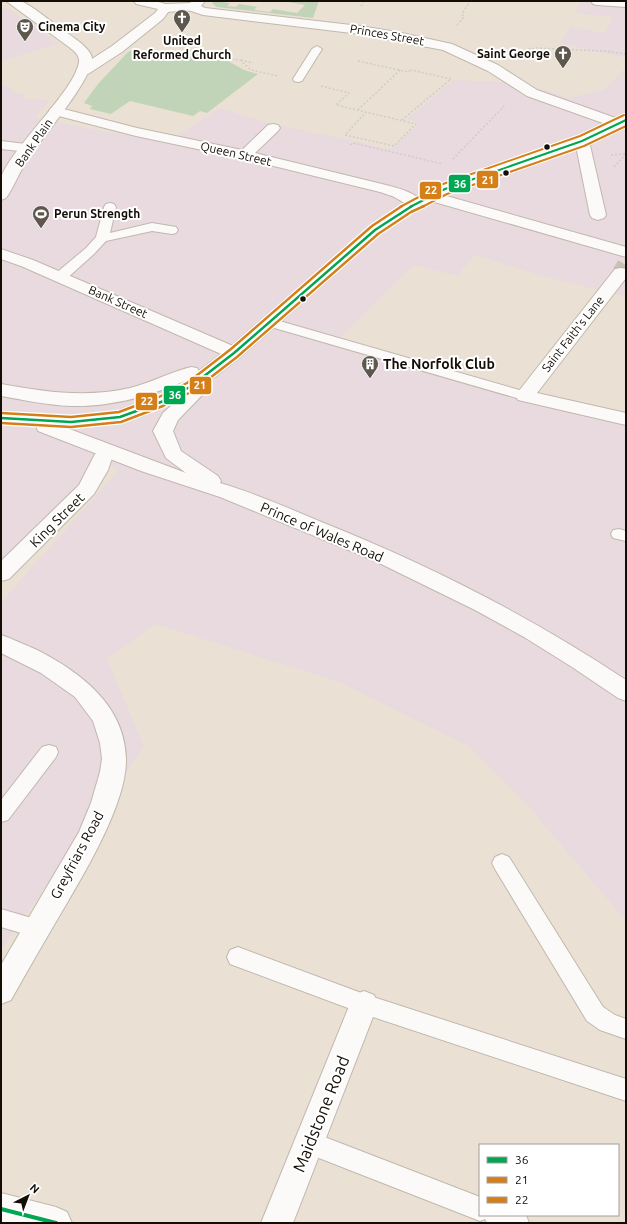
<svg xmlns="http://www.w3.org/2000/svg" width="627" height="1224" viewBox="0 0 627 1224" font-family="Ubuntu,sans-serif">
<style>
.commercial{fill:#e8dade}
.green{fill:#c1d4b7}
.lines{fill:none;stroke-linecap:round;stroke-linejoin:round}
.pedestrian-tunnel{stroke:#cac1b5;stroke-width:18;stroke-dasharray:18 8;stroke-linecap:butt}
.service-casing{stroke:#c0b8ae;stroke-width:2}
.pedestrian-casing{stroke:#c0b8ae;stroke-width:2}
.minor-casing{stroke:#c0b8ae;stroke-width:2}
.tertiary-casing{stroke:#c0b8ae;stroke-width:2}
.path{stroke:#cfcdc9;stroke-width:1.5;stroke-dasharray:2 2;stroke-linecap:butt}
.service{fill:#fcfaf9;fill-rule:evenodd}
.pedestrian{fill:#fcfaf9;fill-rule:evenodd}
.minor{fill:#fcfaf9;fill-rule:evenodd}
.tertiary{fill:#fcfaf9;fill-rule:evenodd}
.bus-1-far2-casing{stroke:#fff;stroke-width:4}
.bus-1-far1-casing{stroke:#fff;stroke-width:5}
.bus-1-casing{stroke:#fff;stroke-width:7}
.bus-2-far1-casing{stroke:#fff;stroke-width:4}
.bus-2-casing{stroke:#fff;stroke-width:5}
.bus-3-far1-casing{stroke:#fff;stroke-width:4}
.bus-3-casing{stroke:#fff;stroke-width:5}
.bus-1-far2{stroke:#00a651;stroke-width:2}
.bus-1-far1{stroke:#00a651;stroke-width:2.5}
.bus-1{stroke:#00a651;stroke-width:4}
.bus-2-far1{stroke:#d57f19;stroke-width:2}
.bus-2{stroke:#d57f19;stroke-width:2.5}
.bus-3-far1{stroke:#d57f19;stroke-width:2}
.bus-3{stroke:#d57f19;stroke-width:2.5}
.bus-dot{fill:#130d05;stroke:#fff;stroke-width:1.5}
.labels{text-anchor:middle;stroke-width:4;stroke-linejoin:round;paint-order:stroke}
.far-poi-label{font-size:12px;font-weight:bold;fill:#130d05;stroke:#fff;text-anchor:start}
.far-street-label{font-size:12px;fill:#130d05;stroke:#fff}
.poi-label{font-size:14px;font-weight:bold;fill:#130d05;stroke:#fff;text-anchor:start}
.street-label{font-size:14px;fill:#130d05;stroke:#fff}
.near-street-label{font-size:17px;fill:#130d05;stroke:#fff}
.line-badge{stroke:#fff;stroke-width:1.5}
.badge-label{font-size:11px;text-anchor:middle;font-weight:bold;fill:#fff}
</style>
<rect width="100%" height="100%" fill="#eae1d4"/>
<g class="commercial">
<polygon points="581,1 626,1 626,58 560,43 571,27 605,33 613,17 575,13"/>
<polygon points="1,6 8,9 59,44 1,61"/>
<polygon points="626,67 626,297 539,275 475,255 457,276 414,265 332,345 626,426 626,921 524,801 468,746 339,682 155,624 107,659 144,746 1,950 1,602 118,471 105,459 1,562 1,85 14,89 10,91 25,95 23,98 49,100 35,118 166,143 219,108 269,123 391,149 420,123 407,119 454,80 523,83 569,98 604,90"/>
</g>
<g class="green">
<polygon points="214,1 230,3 227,6 236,7 239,4 257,7 254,10 270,12 273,9 297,13 305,5 282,1 319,1 313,18 217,7 214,5 212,3"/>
<polygon points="133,50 228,61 244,70 258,74 207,113 200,111 193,116 130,101 111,114 90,109 92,106 84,103 98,84 128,52"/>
</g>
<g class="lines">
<polyline class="pedestrian-tunnel" points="621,273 626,265"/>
<defs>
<g id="service">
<polygon points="317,46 322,49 302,81 298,82 294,81 293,79 312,49"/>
<polygon points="110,203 114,204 116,207 110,233 152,223 176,227 178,230 176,233 172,234 152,231 106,241 94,254 65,280 55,280 54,277 55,274 86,248 96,237 104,207 106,204"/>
<polygon points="269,318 530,393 532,396 530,399 525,400 520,399 264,325 262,322 264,319"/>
<polygon points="619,529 626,531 626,541 613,538 611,534 613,530"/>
<polygon points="49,745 56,747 58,752 56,757 8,820 1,822 1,800 42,747"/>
<polygon points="502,854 509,857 603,1007 615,1015 626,1019 626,1039 600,1030 587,1021 495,869 492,863 495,857"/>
<polygon points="1,909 45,922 48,929 45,936 38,938 1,927"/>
<polygon points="238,947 364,994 626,1079 626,1101 364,1014 230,964 227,957 230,950"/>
<polygon points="309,1131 480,1197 480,1215 526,1215 529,1223 487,1223 485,1219 480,1221 301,1151 297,1143 301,1135"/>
</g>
<g id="pedestrian">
<polygon points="192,3 196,4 198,7 196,10 165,12 161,11 159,8 161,5 165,4"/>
<path d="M56,107L137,128L242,150L268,125L273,124L278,125L280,128L278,131L255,153L390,186C401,189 416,193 423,203L420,206C410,209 405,203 396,198C391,195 385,194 380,192L245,159L136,136L51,114L49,111L51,108Z"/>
<polygon points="582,137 587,138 589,141 606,215 604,218 598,220 592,218 590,215 575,141 577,138"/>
<polygon points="1,141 34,145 36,148 34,151 29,152 1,149"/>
<polygon points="621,268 626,269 626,278 537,393 626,413 626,425 518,400 516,396 518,392 615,269"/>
<polygon points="102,452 109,454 112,458 108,470 94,494 9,579 1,581 1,561 79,485 95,454"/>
</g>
<g id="minor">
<path d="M134,1C146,1 164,0 171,8L163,19L122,52L88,74H78L76,71L78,68L112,46L155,13L158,9L136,4Z"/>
<polygon points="192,1 205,1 201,6 205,8 360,26 397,32 452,44 498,65 537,90 624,121 626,124 624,127 619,128 614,127 527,96 488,71 443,50 360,34 203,15 188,10 186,7"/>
<polygon points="591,1 626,1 626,7 597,5 593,4"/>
<polygon points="429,191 626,247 626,257 424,199 421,196 424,193"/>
<polygon points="1,249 33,260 240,349 243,353 240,357 234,358 228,357 21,266 1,259"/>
<path d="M1,635C13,639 25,645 37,650C80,672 125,705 126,759C127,801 88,867 67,903C48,935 29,968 11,1000L1,1004V965L79,832L91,803L100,772L102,759L100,743L93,721L75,697L41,673L1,653Z"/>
<polygon points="364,991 374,995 378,1004 293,1223 261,1223 350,1004 354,995"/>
</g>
<g id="tertiary">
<path d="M6,1C10,1 17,0 21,1C32,6 47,18 57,26C65,32 91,47 92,58C94,78 40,140 27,160C19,173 14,187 6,198L1,200C1,193 0,184 1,178C11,147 81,85 79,59C78,54 73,50 69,47Z"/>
<path d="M626,116V125L587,144L450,192L414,211L381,233L240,357L203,386L207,390L178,420L173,431L181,451L218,476L221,481L220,483C254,493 286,507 319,521C427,564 530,616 626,680V701L618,698L572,667L524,637L475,610L375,561L220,497L141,471L38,431L36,426L1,424V412L71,416L117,411L154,398L187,380C151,396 110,407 71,406C47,405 24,400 1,396V384C45,392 86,398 130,388C151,383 170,372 191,367L197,368L199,371L228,349L369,227L403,204L440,186L577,138ZM174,403L163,413L153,431L166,458L186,473L64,427L120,423Z"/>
<polygon points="1,1193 56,1207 67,1212 72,1223 1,1223"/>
</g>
</defs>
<use href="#service" class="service-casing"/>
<use href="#pedestrian" class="pedestrian-casing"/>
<use href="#minor" class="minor-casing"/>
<use href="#tertiary" class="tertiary-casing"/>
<g class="path">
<polyline points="361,6 364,1"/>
<polyline points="457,25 464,17 462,14 470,1"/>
<polyline points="156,51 240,60 251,70 278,76"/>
<polyline points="518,55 527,49 537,48 604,51 626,54"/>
<polyline points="241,60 253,63"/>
<polyline points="358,61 408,72 411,70"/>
<polyline points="321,86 349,93 336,105 416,124 394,146 345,135 366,112"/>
<polyline points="104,100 116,86 117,82 113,81"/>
<polyline points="358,110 400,70"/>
<polyline points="402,120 451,79 411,70"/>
<polyline points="350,145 353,143 443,164"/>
<polyline points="611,155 626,154"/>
<polyline points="453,159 505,105"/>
<polyline points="614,167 626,154"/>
</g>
<use href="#service" class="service"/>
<use href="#pedestrian" class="pedestrian"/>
<use href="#minor" class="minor"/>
<use href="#tertiary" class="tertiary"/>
<defs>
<polyline id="bus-1-far2" points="410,207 445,189 582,141 626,120"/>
<polyline id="bus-1-far1" points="1,418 71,422 120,417 161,402 190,387 234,353 375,230 412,206"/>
<polyline id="bus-1" points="1,1209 56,1223"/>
<polyline id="bus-2-far1" points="422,207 447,194 584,146 626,126"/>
<polyline id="bus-2" points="1,423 71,427 121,422 163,406 193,391 237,357 378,234 411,212 424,206"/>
<polyline id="bus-3-far1" points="400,207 443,184 580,136 624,115"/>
<polyline id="bus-3" points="1,413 71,417 119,412 159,397 187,383 231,349 372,226 402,206"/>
</defs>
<use href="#bus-1-far2" class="bus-1-far2-casing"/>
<use href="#bus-1-far1" class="bus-1-far1-casing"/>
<use href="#bus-1" class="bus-1-casing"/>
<use href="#bus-2-far1" class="bus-2-far1-casing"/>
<use href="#bus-2" class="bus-2-casing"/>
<use href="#bus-3-far1" class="bus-3-far1-casing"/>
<use href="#bus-3" class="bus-3-casing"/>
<use href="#bus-1-far2" class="bus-1-far2"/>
<use href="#bus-1-far1" class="bus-1-far1"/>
<use href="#bus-1" class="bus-1"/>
<use href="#bus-2-far1" class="bus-2-far1"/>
<use href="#bus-2" class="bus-2"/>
<use href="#bus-3-far1" class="bus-3-far1"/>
<use href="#bus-3" class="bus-3"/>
</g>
<defs>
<symbol id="church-pin" viewBox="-11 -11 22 30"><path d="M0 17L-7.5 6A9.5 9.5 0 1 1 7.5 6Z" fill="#5e574d" stroke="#fff"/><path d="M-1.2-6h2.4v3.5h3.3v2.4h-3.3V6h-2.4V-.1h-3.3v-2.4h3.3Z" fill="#fff"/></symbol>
<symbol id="theatre-pin" viewBox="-11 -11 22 30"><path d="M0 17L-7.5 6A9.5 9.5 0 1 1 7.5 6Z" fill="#5e574d" stroke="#fff"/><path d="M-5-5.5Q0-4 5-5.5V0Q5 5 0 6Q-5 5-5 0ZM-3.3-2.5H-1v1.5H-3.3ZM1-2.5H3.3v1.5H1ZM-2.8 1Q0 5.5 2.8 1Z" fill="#fff"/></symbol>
<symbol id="stadium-pin" viewBox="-11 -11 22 30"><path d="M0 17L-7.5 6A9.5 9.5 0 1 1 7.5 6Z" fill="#5e574d" stroke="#fff"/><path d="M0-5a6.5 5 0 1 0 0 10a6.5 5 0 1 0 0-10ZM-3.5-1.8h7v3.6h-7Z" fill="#fff"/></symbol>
<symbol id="building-pin" viewBox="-11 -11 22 30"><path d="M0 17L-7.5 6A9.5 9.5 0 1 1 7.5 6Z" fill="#5e574d" stroke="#fff"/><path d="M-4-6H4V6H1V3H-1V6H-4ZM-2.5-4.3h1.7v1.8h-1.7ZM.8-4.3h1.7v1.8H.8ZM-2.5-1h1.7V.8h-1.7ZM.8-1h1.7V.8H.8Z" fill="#fff"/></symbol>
</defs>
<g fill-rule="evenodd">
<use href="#church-pin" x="172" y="8" width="20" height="27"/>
<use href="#theatre-pin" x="15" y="17" width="20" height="27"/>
<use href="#church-pin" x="553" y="44" width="20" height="27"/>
<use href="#stadium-pin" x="31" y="204" width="20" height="27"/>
<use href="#building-pin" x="360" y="354" width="20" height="27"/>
</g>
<g class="bus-dot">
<circle cx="547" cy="147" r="3.5"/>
<circle cx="506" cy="173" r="3.5"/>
<circle cx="303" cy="299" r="3.5"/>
</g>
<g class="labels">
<g class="far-poi-label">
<text x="38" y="31">Cinema City</text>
<text x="182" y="45" text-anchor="middle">United<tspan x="182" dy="14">Reformed Church</tspan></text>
<text x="550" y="58" text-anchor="end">Saint George</text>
<text x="54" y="218">Perun Strength</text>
</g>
<g class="far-street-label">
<text transform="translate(387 35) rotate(10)" y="4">Princes Street</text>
<text transform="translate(34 143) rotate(-55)" y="4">Bank Plain</text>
<text transform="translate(236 154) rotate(13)" y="4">Queen Street</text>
<text transform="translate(118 302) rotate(24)" y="4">Bank Street</text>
<text transform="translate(573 334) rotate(-52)" y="4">Saint Faith's Lane</text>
</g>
<g class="poi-label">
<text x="383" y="369">The Norfolk Club</text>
</g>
<g class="street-label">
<text transform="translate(57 520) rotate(-45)" y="5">King Street</text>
<text transform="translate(322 532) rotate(23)" y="5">Prince of Wales Road</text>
<text transform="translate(77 855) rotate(-62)" y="5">Greyfriars Road</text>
</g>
<g class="near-street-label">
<text transform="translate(321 1114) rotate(-68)" y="6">Maidstone Road</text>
</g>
</g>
<g class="line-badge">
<rect x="476" y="170" width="23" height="19" rx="4" fill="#d57f19"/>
<rect x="448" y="174" width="23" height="19" rx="4" fill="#00a651"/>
<rect x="419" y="181" width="23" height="19" rx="4" fill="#d57f19"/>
<rect x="189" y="376" width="23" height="19" rx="4" fill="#d57f19"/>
<rect x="163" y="385" width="23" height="20" rx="4" fill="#00a651"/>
<rect x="135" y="392" width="23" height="19" rx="4" fill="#d57f19"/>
</g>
<g class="badge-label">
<text x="488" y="184">21</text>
<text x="460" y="188">36</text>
<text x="431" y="194">22</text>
<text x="200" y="389">21</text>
<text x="175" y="399">36</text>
<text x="147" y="405">22</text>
</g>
<rect width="627" height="1224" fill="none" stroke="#130d05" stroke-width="4"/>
<rect x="479" y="1144" width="140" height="72" fill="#ffffff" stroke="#a19e9b"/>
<rect x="487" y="1157" width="20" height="6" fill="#00a651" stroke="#a19e9b"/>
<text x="515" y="1164" font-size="12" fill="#130d05">36</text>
<rect x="487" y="1177" width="20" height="6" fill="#d57f19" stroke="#a19e9b"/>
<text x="515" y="1184" font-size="12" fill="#130d05">21</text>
<rect x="487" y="1197" width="20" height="6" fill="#d57f19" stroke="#a19e9b"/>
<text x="515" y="1204" font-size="12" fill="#130d05">22</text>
<g transform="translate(28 1196) rotate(42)" stroke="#ffffff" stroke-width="3" paint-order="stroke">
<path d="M0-3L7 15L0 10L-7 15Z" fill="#130d05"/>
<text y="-6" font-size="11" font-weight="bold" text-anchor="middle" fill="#130d05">N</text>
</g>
</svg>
